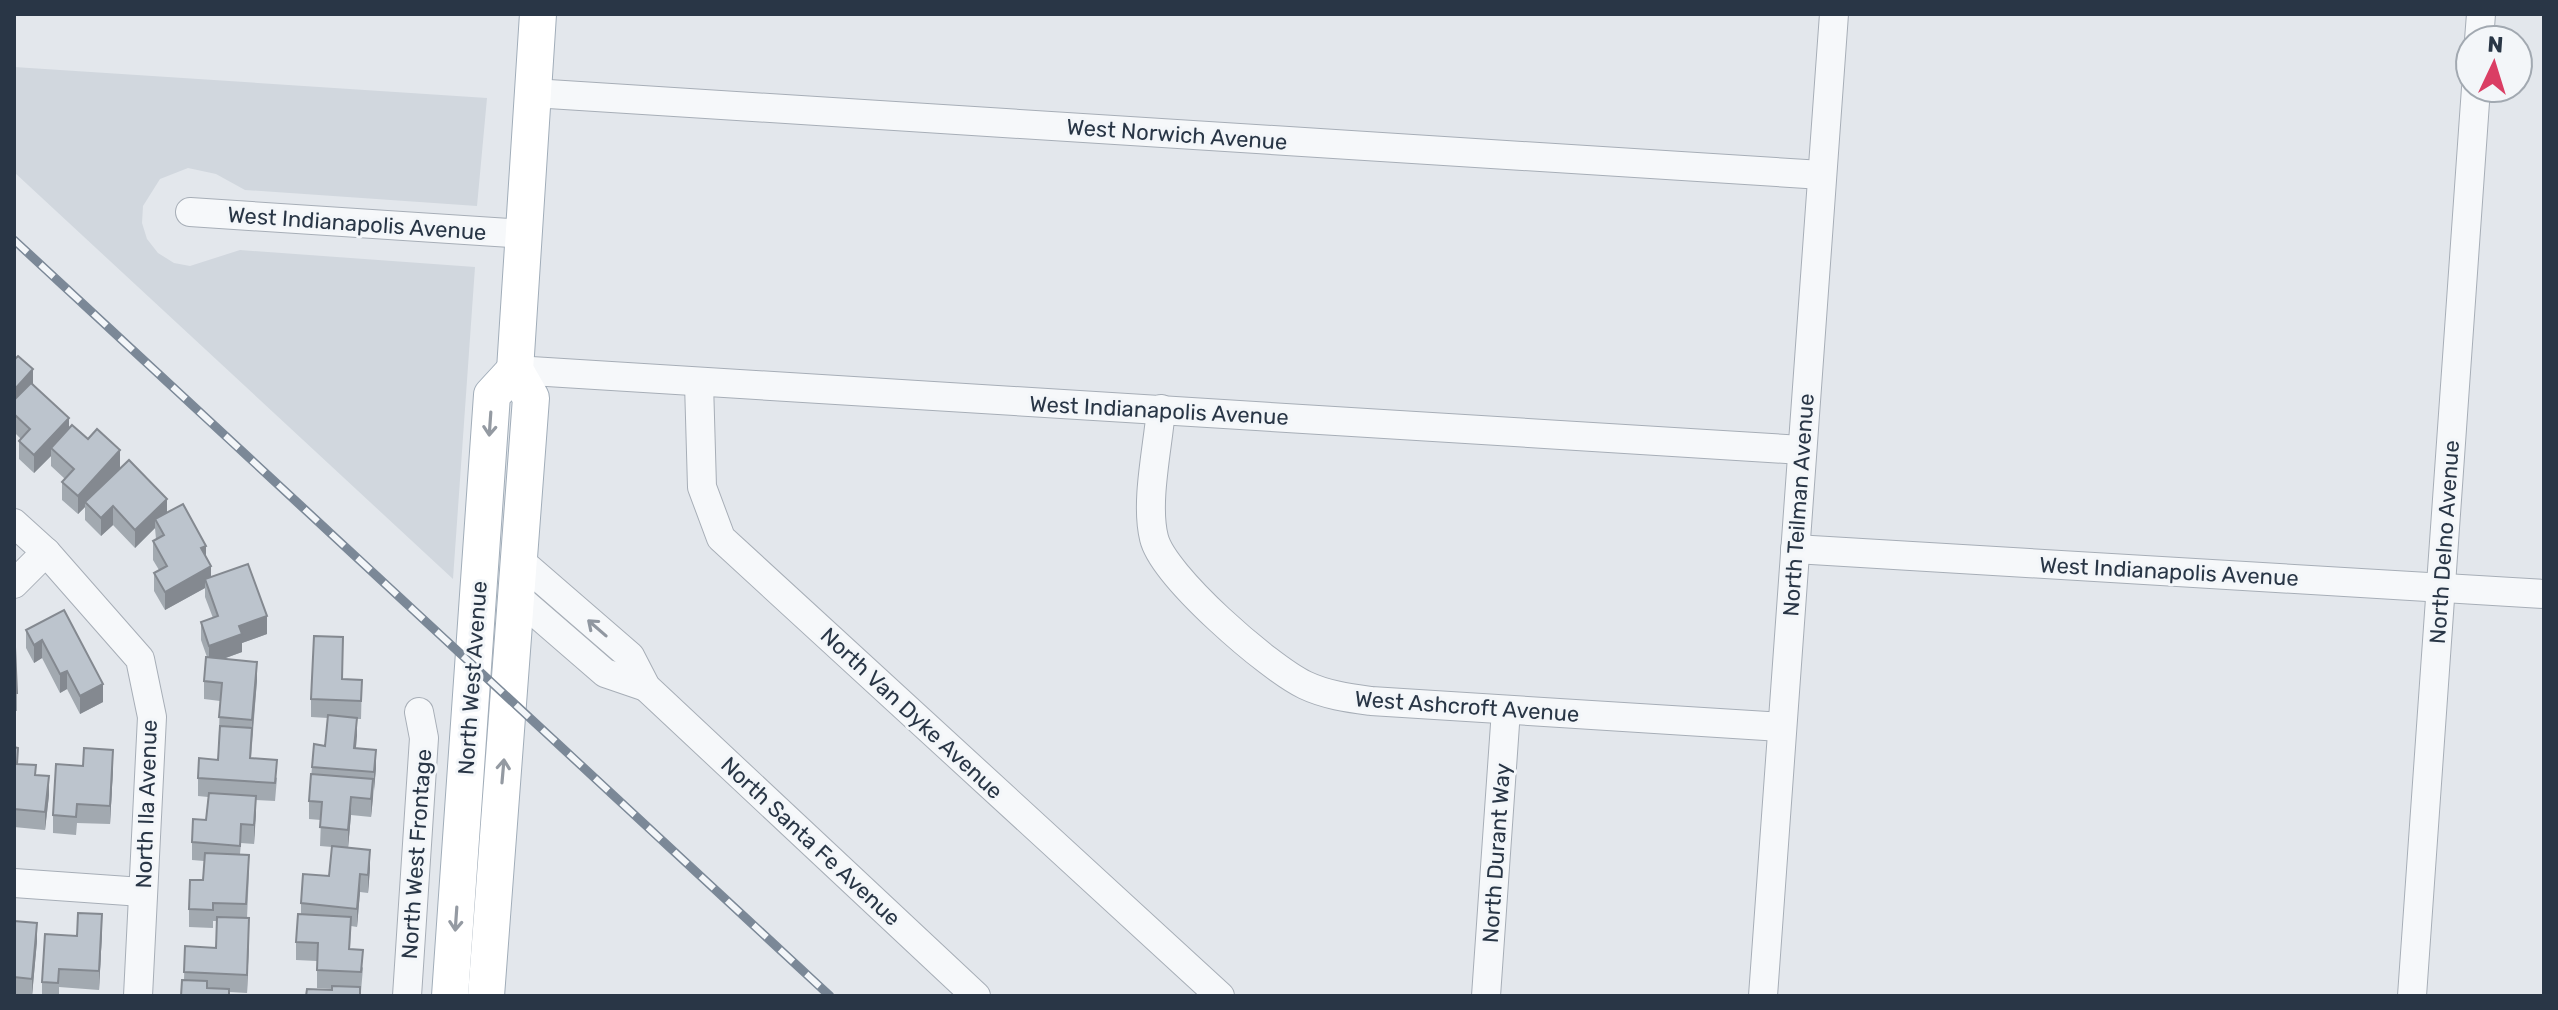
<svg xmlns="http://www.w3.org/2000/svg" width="2558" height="1010" viewBox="0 0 2558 1010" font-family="Rubik,sans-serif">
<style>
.built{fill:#d1d7de}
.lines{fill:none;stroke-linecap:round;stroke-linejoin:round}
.minor-casing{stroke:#a7aeb7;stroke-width:30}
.major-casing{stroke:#a1adb9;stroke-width:38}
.minor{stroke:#f6f8fa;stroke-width:28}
.major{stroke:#fff;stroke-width:36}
.rail-casing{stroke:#7b8897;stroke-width:9}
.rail{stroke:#f3f6f9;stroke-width:6;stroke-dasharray:18;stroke-linecap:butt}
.wall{fill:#a2a9b0}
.shaded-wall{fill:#848990}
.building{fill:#bcc4cd;stroke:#848990;stroke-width:2}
.oneway{stroke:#949aa2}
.oneway2{stroke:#9097a0}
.labels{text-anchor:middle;stroke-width:6;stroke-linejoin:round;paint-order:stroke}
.street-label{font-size:22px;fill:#293646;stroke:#f3f6f9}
</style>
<rect width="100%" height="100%" fill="#e3e7ec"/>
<polygon class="built" points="14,67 487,98 477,206 245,190 216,174 188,168 160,179 143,206 142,223 147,239 158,253 174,263 190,266 240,250 475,267 453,579 14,172"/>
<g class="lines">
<defs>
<g id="minor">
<polyline points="2479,40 2481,14"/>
<polyline points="533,93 1822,175"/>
<polyline points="190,212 524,234"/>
<polyline points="515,370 1802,450"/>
<polyline points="699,383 702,487 721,538 1220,996"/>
<path d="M1161,409C1158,447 1145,502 1154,538C1163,576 1269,668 1305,685C1326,695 1349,698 1371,701L1782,727"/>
<polyline points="14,523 46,552 140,659 152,717 138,996"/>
<polyline points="1795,549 2544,594"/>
<polyline points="518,559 630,656 646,687 976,996"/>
<polyline points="14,584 46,552"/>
<polyline points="515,595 605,673 646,687"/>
<polyline points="14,883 142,892"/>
<polyline points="407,996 424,738 419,712"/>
<polyline points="1486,996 1506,710"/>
<polyline points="1763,996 1834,14"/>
<polyline points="2412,996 2476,88"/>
</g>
<g id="major">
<polyline points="450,996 492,395 515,370"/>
<polyline points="486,996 531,398 515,370 538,14"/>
</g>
</defs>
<use href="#minor" class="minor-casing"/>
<use href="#major" class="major-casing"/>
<use href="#minor" class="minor"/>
<use href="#major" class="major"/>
<defs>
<polyline id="rail" points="14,240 830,996"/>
</defs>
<use href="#rail" class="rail-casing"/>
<use href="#rail" class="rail"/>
</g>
<g class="wall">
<polygon points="14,360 69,428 120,469 167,513 206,557 211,577 267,634 242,643 242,652 223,659 257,680 251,758 277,778 275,801 256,800 254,844 241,843 240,854 249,873 247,918 249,937 247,993 229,992 229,996 184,980 185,946 216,948 217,921 213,921 213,928 189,927 189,909 203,880 204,861 192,860 192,842 206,820 208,797 198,796 198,778 218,760 220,701 204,699 204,681 207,657 201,640 201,622 213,618 205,597 205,588 165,610 154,591 154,573 159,570 153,560 153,541 156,539 155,528 135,548 113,525 101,536 85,520 85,507 78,514 62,500 62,482 65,479 51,466 51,456 34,473 19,459 19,441 21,439 14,432"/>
<polygon points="64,610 103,702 80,714 67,689 60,693 42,658 34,663 26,648 26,630"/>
<polygon points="14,647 17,693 17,711 14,711"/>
<polygon points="342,679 362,680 361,719 357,719 356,749 376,768 371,817 351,815 348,848 370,868 368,893 360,892 357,927 351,926 350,949 363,968 361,991 332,990 332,989 317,988 317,961 296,960 296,942 301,914 301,903 329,876 332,847 320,846 321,820 309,819 309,801 312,767 325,746 328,718 311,717 311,699"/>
<polygon points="14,747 18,764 36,775 49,795 45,830 14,827"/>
<polygon points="83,766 113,768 110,824 77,823 76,835 53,833 53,815"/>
<polygon points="14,921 37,941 32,996 14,996"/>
<polygon points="102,932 99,990 59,987 59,996 42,996 42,982 77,936"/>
</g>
<g class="shaded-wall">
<polygon points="33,369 33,388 14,408 14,390"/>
<polygon points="69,418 69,437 51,448 51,456 34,473 34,455"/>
<polygon points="120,450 120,469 85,502 85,507 78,514 78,496"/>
<polygon points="167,499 167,518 155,519 155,528 135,548 135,530"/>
<polygon points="113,506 113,525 101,536 101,518"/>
<polygon points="206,546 206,564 201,548"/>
<polygon points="211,566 211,584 205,579 205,588 165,610 165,592"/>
<polygon points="267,616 267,634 242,643 242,652 209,664 209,646 239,626"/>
<polygon points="42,640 42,658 34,663 34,645"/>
<polygon points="257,662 257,680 252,738 252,720"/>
<polygon points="67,671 67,689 60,693 60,674"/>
<polygon points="103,684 103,702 80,714 80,696"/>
<polygon points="357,718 357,736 354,767 354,748"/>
<polygon points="113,750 113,768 110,824 110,806"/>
<polygon points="376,750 376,768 374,791 374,772"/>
<polygon points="49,776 49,795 45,830 45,812"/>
<polygon points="373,779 373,797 371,817 371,799"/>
<polygon points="256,796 256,814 254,844 254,825"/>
<polygon points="351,797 351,815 348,848 348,830"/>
<polygon points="370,850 370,868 368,893 368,875"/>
<polygon points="360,874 360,892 357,927 357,909"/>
<polygon points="102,914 102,932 99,990 99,971"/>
<polygon points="249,918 249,937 247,993 247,975"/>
<polygon points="37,923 37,941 32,996 32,979"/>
</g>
<g class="building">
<polygon points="18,356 33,369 14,390 14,360"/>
<polygon points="31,383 69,418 34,455 19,441 30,429 14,414 14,400"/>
<polygon points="72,425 88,439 97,429 120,450 78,496 62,482 74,469 51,448"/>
<polygon points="129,460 167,499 135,530 113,506 101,518 85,502"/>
<polygon points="183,504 206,546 201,548 211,566 165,592 154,573 167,566 153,541 164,535 155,519"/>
<polygon points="248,564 267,616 239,626 242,634 209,646 201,622 218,616 205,579"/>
<polygon points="64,610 103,684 80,696 67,671 60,674 42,640 34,645 26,630"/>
<polygon points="314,636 343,637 342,679 362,680 361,701 311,699"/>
<polygon points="14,647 15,647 17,693 14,693"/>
<polygon points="206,657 257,662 252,720 219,717 222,683 204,681"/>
<polygon points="328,715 357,718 354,748 376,750 374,772 312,767 314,744 325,746"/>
<polygon points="220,726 252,728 250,758 277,760 275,783 198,778 199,758 218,760"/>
<polygon points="14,747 18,748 17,764 36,765 35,775 49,776 45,812 14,809"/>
<polygon points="84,748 113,750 110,806 77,804 76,817 53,815 56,764 83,766"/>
<polygon points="311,774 373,779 371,799 351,797 348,830 320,827 322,802 309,801"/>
<polygon points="209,793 256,796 254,825 241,824 240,846 192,842 193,819 206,820"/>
<polygon points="332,846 370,850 368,875 360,874 357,909 301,903 303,874 329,876"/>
<polygon points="205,853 249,855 246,904 213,903 213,910 189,909 190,880 203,880"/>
<polygon points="78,913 102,914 99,971 59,969 58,983 42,982 45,934 77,936"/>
<polygon points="298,914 351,917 349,949 363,950 361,972 317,970 318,943 296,942"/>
<polygon points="217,917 249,918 247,975 184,972 185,946 216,948"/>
<polygon points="14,921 37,923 32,979 14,977"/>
<polygon points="182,980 207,981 207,988 229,989 229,996 181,996"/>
<polygon points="332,986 360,987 360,996 306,996 307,989 332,990"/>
</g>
<defs><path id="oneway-shaft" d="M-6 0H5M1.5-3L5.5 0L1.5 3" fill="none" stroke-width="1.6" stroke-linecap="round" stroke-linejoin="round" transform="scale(2)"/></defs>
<g class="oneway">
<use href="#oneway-shaft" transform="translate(490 424) rotate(94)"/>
<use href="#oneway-shaft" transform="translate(503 771) rotate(-85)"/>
<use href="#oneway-shaft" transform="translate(456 919) rotate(94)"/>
</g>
<use class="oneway2" href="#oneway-shaft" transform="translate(597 628) rotate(-139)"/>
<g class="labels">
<g class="street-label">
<text transform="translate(1177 134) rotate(4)" y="8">West Norwich Avenue</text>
<text transform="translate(357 223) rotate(4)" y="8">West Indianapolis Avenue</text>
<text transform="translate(1159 410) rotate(3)" y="8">West Indianapolis Avenue</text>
<text transform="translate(1798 505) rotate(-86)" y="8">North Teilman Avenue</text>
<text transform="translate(2444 542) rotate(-86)" y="8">North Delno Avenue</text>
<text transform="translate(2169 571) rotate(3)" y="8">West Indianapolis Avenue</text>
<text transform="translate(472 678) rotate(-86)" y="8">North West Avenue</text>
<text transform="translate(1467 706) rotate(4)" y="8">West Ashcroft Avenue</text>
<text transform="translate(912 713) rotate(43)" y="8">North Van Dyke Avenue</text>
<text transform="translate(146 804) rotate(-88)" y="8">North Ila Avenue</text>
<text transform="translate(811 841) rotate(43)" y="8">North Santa Fe Avenue</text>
<text transform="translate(1496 853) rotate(-86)" y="8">North Durant Way</text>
<text transform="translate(416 854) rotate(-86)" y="8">North West Frontage</text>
</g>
</g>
<rect width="2558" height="1010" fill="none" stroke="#293646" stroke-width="32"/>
<g transform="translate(2494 64) rotate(4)"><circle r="38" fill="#f3f6f9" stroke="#a2a9b1" stroke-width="2"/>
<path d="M0-6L14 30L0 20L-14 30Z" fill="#da3e64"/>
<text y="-12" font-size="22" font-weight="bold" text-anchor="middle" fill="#293646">N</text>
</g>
</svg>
